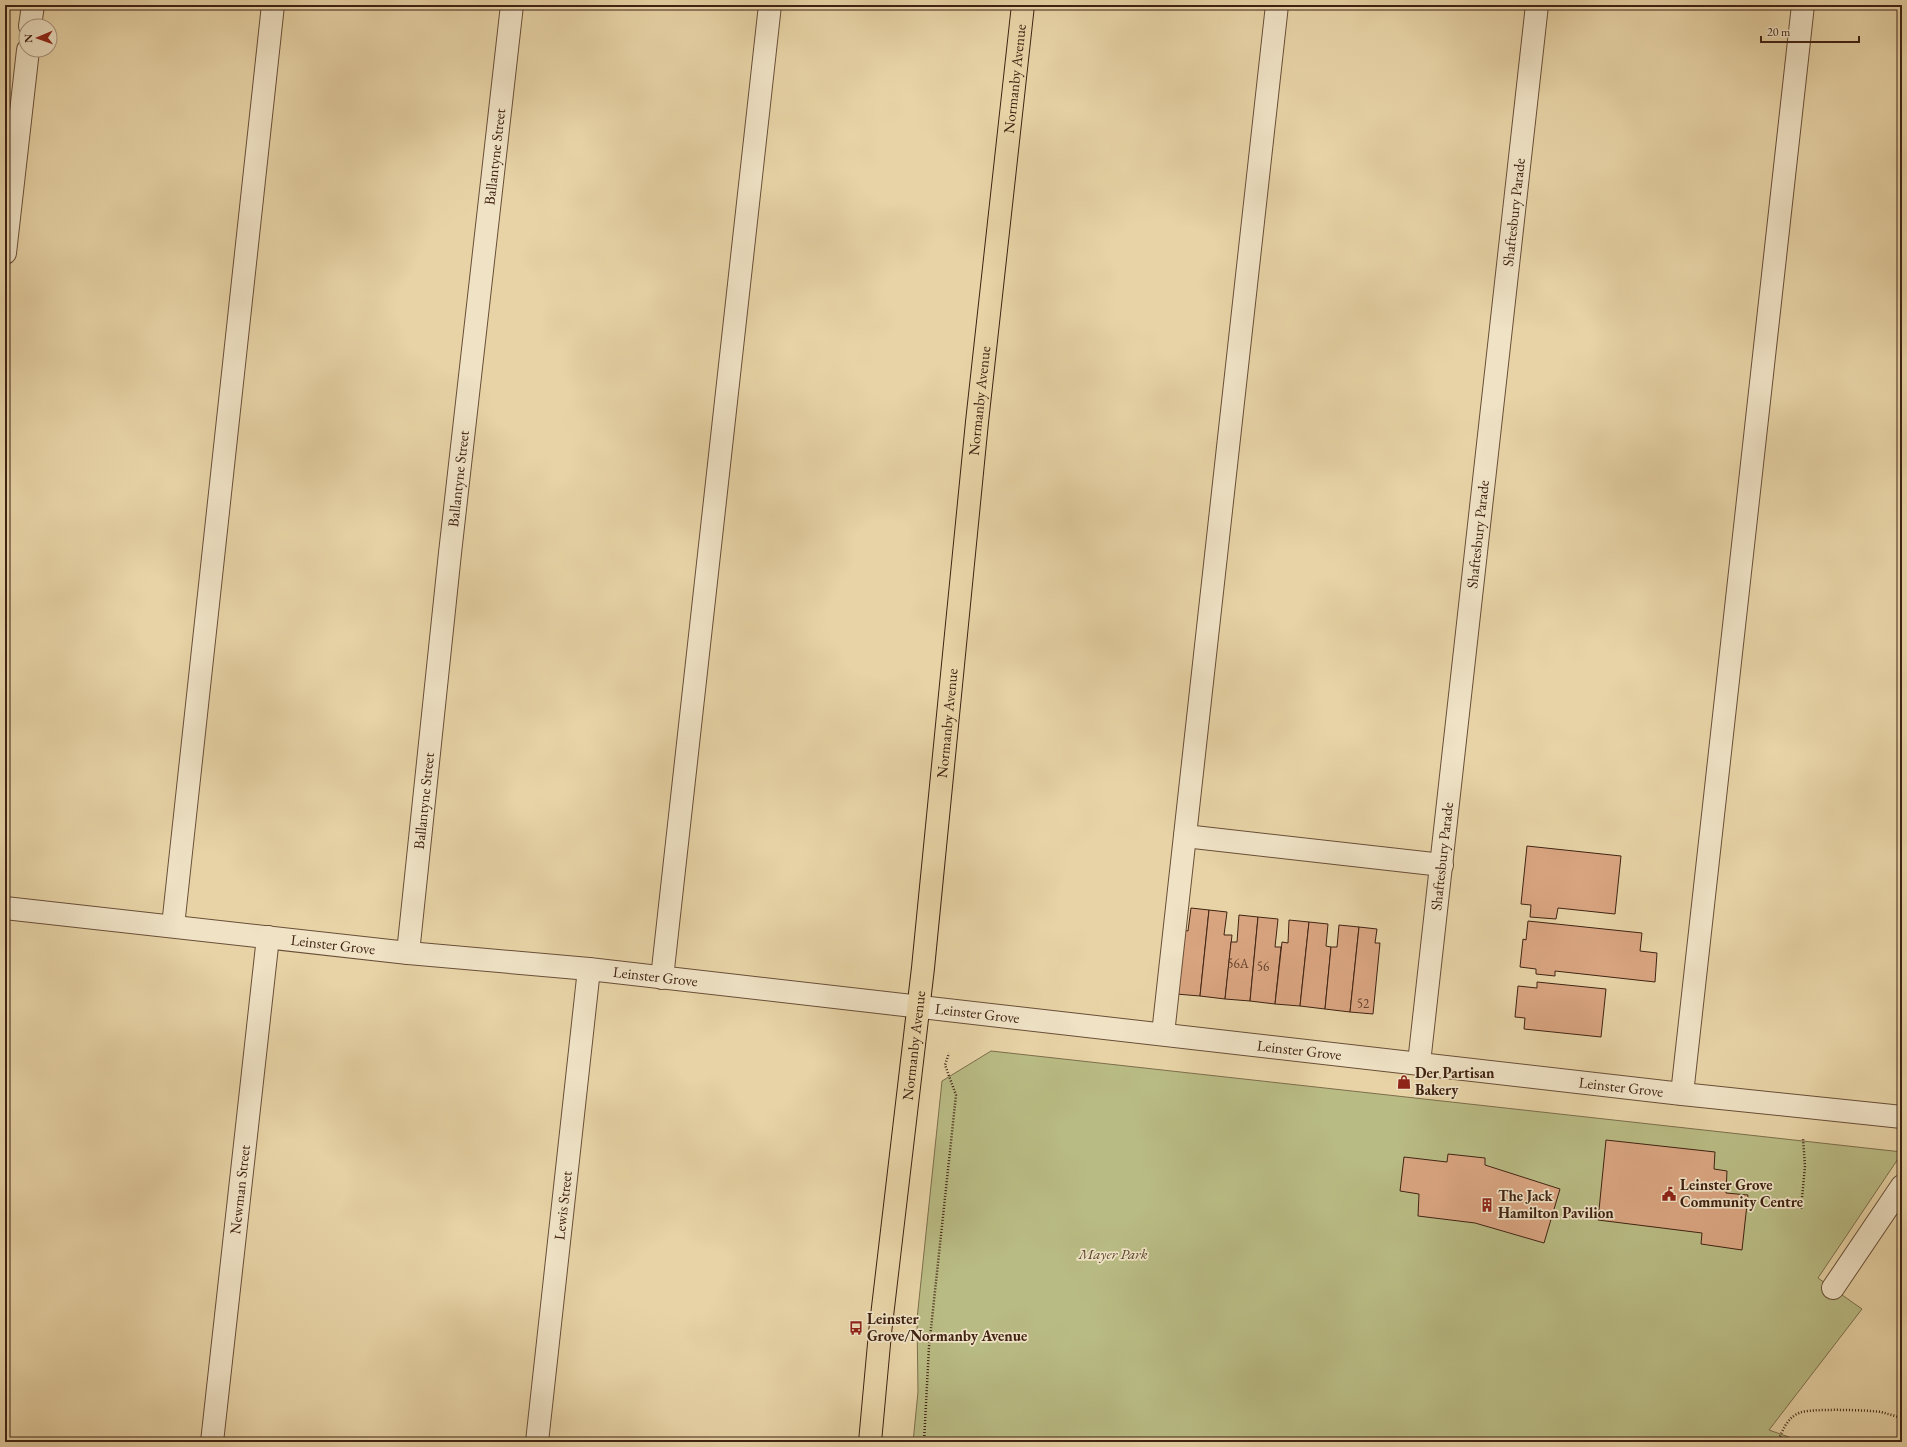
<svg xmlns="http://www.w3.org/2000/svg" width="1907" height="1447" viewBox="0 0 1907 1447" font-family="'EB Garamond',serif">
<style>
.green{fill:#b9bb84;stroke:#7c6e4b}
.building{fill:#d9a581;stroke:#3f2212}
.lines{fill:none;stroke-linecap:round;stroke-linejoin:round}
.minor-casing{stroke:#694e37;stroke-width:24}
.major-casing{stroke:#3f2212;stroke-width:24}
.path{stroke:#3f2212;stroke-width:2.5;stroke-dasharray:1 2;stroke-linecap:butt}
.minor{stroke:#efe2c5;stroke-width:22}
.major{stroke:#e7d3a6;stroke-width:22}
.labels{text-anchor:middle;stroke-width:3.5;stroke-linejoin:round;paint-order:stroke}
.number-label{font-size:13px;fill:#66432e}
.street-label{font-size:15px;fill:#3f2212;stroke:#efe2c5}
.poi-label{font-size:15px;font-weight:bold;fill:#3f2212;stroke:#efe2c5;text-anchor:start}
.park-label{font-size:15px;font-style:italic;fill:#5e482e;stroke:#efe2c5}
</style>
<rect width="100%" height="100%" fill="#e7d3a6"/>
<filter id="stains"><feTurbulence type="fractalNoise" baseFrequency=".005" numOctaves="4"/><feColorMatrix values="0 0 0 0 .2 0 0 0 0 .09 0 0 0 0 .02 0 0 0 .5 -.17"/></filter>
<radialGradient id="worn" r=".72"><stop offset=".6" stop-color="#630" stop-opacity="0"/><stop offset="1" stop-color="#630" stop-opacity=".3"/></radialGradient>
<polygon class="green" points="991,1051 1902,1152 1902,1153 1818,1278 1862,1309 1769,1430 1803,1442 913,1442 918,1392 917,1319 942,1081"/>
<g class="building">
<polygon points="1527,846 1621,856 1615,914 1558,908 1556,919 1530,917 1531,905 1521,904"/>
<polygon points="1191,908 1209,910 1200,996 1176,994 1183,930 1188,931"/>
<polygon points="1209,910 1227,912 1224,935 1232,935 1225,999 1200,996"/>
<polygon points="1239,915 1258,917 1250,1001 1225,999 1231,942 1237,942"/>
<polygon points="1258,917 1278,919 1275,947 1281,947 1275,1004 1250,1001"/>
<polygon points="1289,920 1309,922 1300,1006 1275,1004 1282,942 1288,943"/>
<polygon points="1528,921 1642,933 1640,951 1657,953 1655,982 1555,971 1555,976 1536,974 1536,969 1520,967 1523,939 1526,940"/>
<polygon points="1309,922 1328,924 1326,946 1331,947 1325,1009 1300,1006"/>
<polygon points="1339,925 1359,927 1350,1012 1325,1009 1331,947 1337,947"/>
<polygon points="1359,927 1377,929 1375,943 1380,943 1373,1014 1350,1012"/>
<polygon points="1537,982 1606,989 1601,1037 1524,1029 1525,1018 1515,1017 1518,986 1537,988"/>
<polygon points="1606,1140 1715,1152 1714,1169 1727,1171 1726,1193 1748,1195 1742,1250 1701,1244 1702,1233 1598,1220"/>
<polygon points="1448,1154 1485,1158 1485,1165 1560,1189 1544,1243 1475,1223 1418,1216 1419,1194 1400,1191 1404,1157 1447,1162"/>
</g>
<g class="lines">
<defs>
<g id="minor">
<polyline points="30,26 33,5"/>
<polyline points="5,253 28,50"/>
<polyline points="1185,836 1442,865"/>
<path id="s1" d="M5,908L408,953L589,969L1682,1094L1902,1117"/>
<polyline points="173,926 273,5"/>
<path id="s2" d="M408,953L450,553L512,5"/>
<polyline points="662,978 770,5"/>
<polyline points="1163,1034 1277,5"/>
<path id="s3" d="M1419,1063L1537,5"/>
<polyline points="1682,1094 1803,5"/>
<polyline points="1833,1288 1902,1186"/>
<path id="s4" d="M212,1442L268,937"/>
<path id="s5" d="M537,1442L589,969"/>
</g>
<g id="major">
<path id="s6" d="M870,1442L880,1333L923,968L977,422L1023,5"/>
</g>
</defs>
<use href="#minor" class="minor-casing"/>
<use href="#major" class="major-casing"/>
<g class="path">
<polyline points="1801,1209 1805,1166 1803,1138"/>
<polyline points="924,1442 929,1347 956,1095 945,1065 949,1053"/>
<polyline points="1735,1442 1735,1441"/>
<path d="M1778,1442C1782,1431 1787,1418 1799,1413C1808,1408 1870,1410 1881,1412C1888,1414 1895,1416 1902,1418"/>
</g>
<use href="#minor" class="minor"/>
<use href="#major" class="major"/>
</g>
<defs>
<symbol id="shop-bare" viewBox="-9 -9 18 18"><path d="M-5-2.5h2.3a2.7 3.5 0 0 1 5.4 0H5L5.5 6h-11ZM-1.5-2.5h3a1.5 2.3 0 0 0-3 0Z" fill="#8f2418" stroke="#efe2c5" stroke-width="2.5" paint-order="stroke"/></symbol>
<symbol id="civic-bare" viewBox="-9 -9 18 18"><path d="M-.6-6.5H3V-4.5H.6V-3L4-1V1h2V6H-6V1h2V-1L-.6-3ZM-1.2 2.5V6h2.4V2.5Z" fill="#8f2418" stroke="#efe2c5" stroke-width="2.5" paint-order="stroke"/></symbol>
<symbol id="building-bare" viewBox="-9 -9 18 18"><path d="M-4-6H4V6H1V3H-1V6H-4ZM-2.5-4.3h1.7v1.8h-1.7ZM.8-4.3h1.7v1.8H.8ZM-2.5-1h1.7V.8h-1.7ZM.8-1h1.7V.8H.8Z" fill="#8f2418" stroke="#efe2c5" stroke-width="2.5" paint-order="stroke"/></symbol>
<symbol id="bus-bare" viewBox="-9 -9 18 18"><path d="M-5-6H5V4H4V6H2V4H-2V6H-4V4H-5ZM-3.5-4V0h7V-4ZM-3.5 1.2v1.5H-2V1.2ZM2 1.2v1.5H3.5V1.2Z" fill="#8f2418" stroke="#efe2c5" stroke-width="2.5" paint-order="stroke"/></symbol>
</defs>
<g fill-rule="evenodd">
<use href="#shop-bare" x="1394" y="1072" width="20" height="20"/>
<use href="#civic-bare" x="1659" y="1184" width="20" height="20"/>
<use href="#building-bare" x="1477" y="1195" width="20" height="20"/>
<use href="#bus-bare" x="846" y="1318" width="20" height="20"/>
</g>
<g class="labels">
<g class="number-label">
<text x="1238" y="968">56A</text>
<text x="1263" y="971">56</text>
<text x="1363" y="1008">52</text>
</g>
<g class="street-label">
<text dy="5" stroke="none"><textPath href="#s6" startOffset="1371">Normanby Avenue</textPath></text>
<text dy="5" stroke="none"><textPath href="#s2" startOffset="801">Ballantyne Street</textPath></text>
<text dy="5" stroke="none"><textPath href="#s3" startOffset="856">Shaftesbury Parade</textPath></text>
<text dy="5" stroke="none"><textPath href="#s6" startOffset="1047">Normanby Avenue</textPath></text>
<text dy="5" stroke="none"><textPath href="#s2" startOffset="477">Ballantyne Street</textPath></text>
<text dy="5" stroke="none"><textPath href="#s3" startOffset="532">Shaftesbury Parade</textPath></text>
<text dy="5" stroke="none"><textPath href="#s6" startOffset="723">Normanby Avenue</textPath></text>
<text dy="5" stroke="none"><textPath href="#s2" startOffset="153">Ballantyne Street</textPath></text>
<text dy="5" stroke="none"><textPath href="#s3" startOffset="208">Shaftesbury Parade</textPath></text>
<text dy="5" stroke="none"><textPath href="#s1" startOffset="330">Leinster Grove</textPath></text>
<text dy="5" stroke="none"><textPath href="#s1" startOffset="654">Leinster Grove</textPath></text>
<text dy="5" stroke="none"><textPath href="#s1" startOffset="978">Leinster Grove</textPath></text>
<text dy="5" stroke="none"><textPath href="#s6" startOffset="399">Normanby Avenue</textPath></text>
<text dy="5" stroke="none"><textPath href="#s1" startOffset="1302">Leinster Grove</textPath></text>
<text dy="5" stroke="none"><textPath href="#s1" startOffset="1626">Leinster Grove</textPath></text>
<text dy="5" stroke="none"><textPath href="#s4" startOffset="254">Newman Street</textPath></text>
<text dy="5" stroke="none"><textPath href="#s5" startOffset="238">Lewis Street</textPath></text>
</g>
<g class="poi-label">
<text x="1415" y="1078">Der Partisan<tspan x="1415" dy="17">Bakery</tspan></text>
<text x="1680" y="1190">Leinster Grove<tspan x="1680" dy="17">Community Centre</tspan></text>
<text x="1498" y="1201">The Jack<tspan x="1498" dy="17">Hamilton Pavilion</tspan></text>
<text x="867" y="1324">Leinster<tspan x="867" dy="17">Grove/Normanby Avenue</tspan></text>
</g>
<g class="park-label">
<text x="1113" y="1259">Mayer Park</text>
</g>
</g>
<rect width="1907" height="1447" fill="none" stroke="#e7d3a6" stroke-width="20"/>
<rect x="6" y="6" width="1895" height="1435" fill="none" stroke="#3f2212" stroke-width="2"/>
<rect x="10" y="10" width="1887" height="1427" fill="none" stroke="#3f2212"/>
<g transform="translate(38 38) rotate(268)"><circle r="19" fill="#efe2c5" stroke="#a9957d"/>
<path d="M0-3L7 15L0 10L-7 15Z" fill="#8f2418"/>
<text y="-6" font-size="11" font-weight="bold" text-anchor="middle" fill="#3f2212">N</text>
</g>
<path d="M1761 36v6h98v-6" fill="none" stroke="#3f2212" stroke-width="2"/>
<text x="1767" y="36" font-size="12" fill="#3f2212" stroke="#efe2c5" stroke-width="3" paint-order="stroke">20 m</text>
<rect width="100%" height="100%" filter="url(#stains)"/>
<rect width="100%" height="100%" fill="url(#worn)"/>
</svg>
